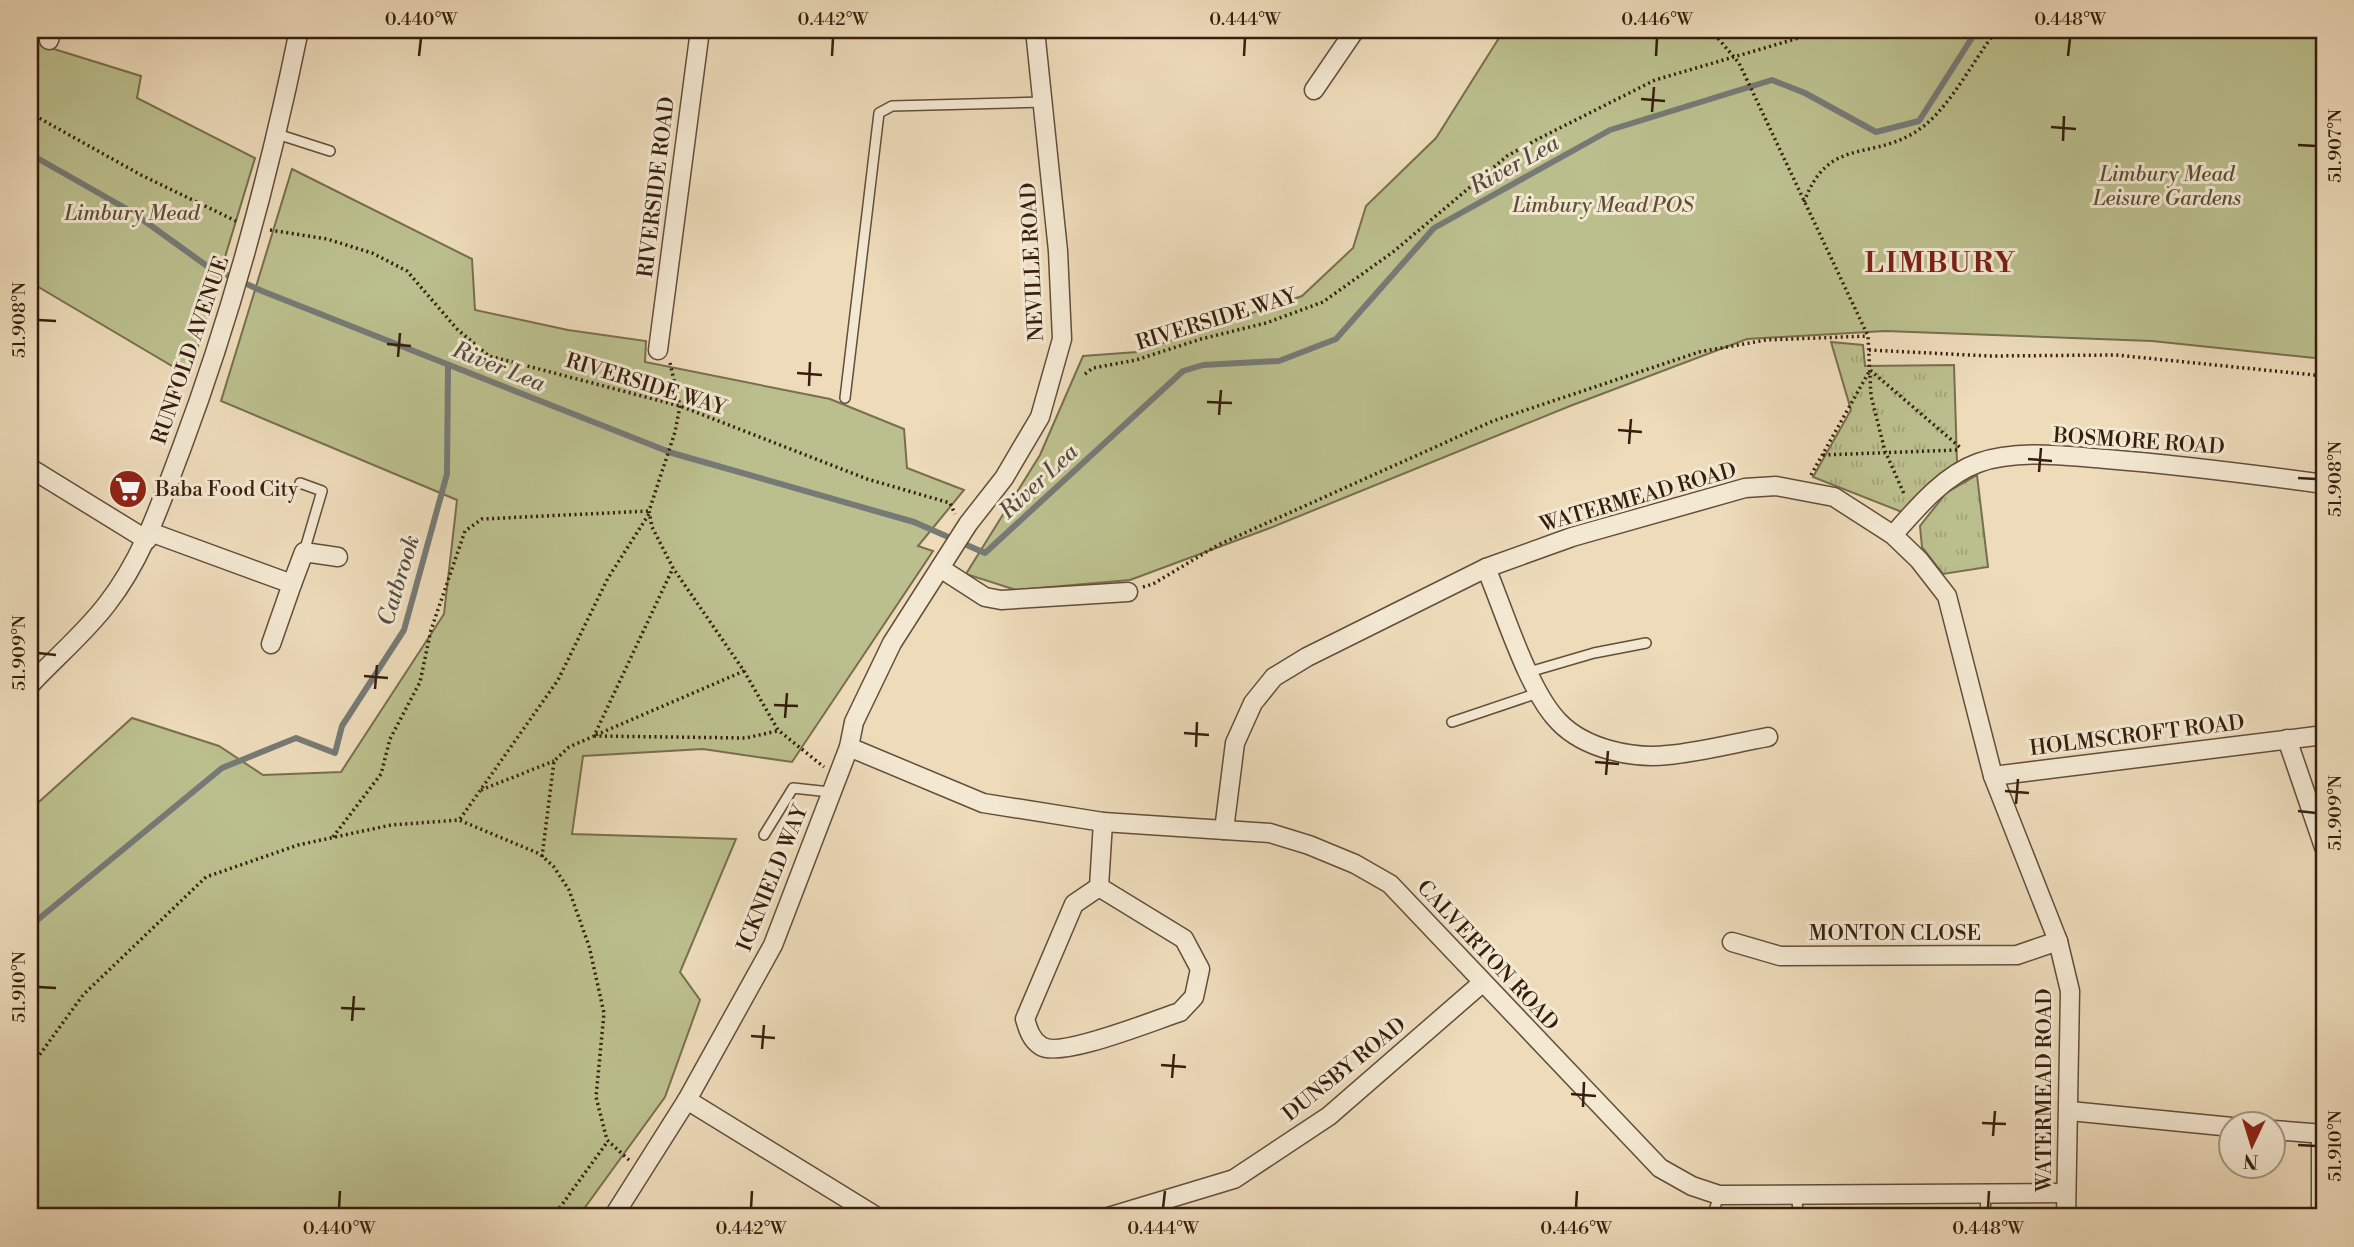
<svg xmlns="http://www.w3.org/2000/svg" width="2354" height="1247" viewBox="0 0 2354 1247" font-family="'Libre Bodoni',serif">
<style>
.grass{fill:url(#grass-tufts);stroke:#786e4e;stroke-width:2}
.green{fill:#bbbf8d;stroke:#786e4e;stroke-width:2}
.lines{fill:none;stroke-linecap:round;stroke-linejoin:round}
.stream{stroke:#767a76;stroke-width:6}
.service-casing{stroke:#644d39;stroke-width:12}
.minor-casing{stroke:#644d39;stroke-width:21}
.path{stroke:#361e0e;stroke-width:3.5;stroke-dasharray:2 3.5;stroke-linecap:butt}
.service{stroke:#f3e8d2;stroke-width:9}
.minor{stroke:#f3e8d2;stroke-width:18}
.ticks{fill:none;stroke:#361e0e;stroke-width:2.5}
.labels{text-anchor:middle;stroke-width:6;stroke-linejoin:round;paint-order:stroke}
.park-label{font-size:21px;font-style:italic;fill:#5e4e34;stroke:#f3e8d2}
.street-label{font-size:21px;fill:#361e0e;stroke:#f3e8d2}
.poi-label{font-size:21px;fill:#361e0e;stroke:#f3e8d2;text-anchor:start}
.water-label{font-size:23px;font-style:italic;fill:#564c42;stroke:#f3e8d2}
.district-label{font-size:28px;font-weight:bold;letter-spacing:2px;fill:#7a1f14;stroke:#f3e8d2}
.neatline{fill:none;stroke:#361e0e;stroke-width:2.5}
.ticks-label{font-size:18px;text-anchor:middle;fill:#361e0e}
</style>
<defs>
<pattern id="grass-tufts" width="24" height="20" patternUnits="userSpaceOnUse" patternTransform="scale(1.75)"><rect width="24" height="20" fill="#bbbf8d"/><path d="M3 7l-1-3M5 7V3M7 7l1-3M15 17l-1-3M17 17v-4M19 17l1-3" fill="none" stroke="#a1a478"/></pattern>
</defs>
<rect width="100%" height="100%" fill="#eddbba"/>
<filter id="stains"><feTurbulence type="fractalNoise" baseFrequency=".00286" numOctaves="4"/><feColorMatrix values="0 0 0 0 .2 0 0 0 0 .09 0 0 0 0 .02 0 0 0 .5 -.17"/></filter>
<radialGradient id="worn" r=".72"><stop offset=".6" stop-color="#630" stop-opacity="0"/><stop offset="1" stop-color="#630" stop-opacity=".3"/></radialGradient>
<g class="grass">
<polygon points="1831,342 1863,345 1865,366 1954,365 1957,462 1902,512 1813,477 1851,410"/>
<polygon points="1977,475 1988,567 1943,574 1922,547 1920,526 1946,493"/>
</g>
<g class="green">
<polygon points="30,30 44,30 41,45 141,76 137,98 255,158 189,376 30,282"/>
<polygon points="1504,30 2324,30 2324,359 2152,341 1885,331 1747,339 1570,406 1270,528 1130,580 1016,590 966,574 1040,455 1083,356 1137,352 1302,296 1353,248 1366,206 1436,138"/>
<polygon points="292,169 472,259 475,310 568,330 646,341 645,362 830,399 904,429 907,468 964,490 918,546 933,551 792,762 703,749 583,756 572,834 736,839 680,972 700,1000 665,1097 578,1217 30,1217 30,810 132,718 219,746 263,775 341,772 444,614 457,500 221,401"/>
</g>
<g class="lines">
<g class="stream">
<polyline points="30,154 132,212 207,266 262,291 672,453 914,522 985,553 1183,371 1203,365 1279,361 1336,339 1434,228 1610,130 1772,80 1805,93 1876,132 1919,121 1977,30"/>
<polyline points="30,926 222,768 296,738 335,753 342,726 404,630 447,474 448,366"/>
</g>
<defs>
<g id="service">
<polyline points="277,134 330,151"/>
<polyline points="845,398 879,113 892,106 1043,102"/>
<polyline points="300,483 322,491 304,552"/>
<polyline points="1529,672 1594,653 1646,643"/>
<polyline points="1452,722 1538,693"/>
<polyline points="764,835 793,788 830,792"/>
<polyline points="1797,1197 1798,1217"/>
<polyline points="1712,1217 1719,1195"/>
<polyline points="1985,1217 1986,1194"/>
</g>
<g id="minor">
<polyline points="49,40 52,30"/>
<polyline points="1314,90 1355,30"/>
<polyline points="658,350 700,30"/>
<polyline points="30,468 147,540"/>
<polyline points="150,532 292,584 271,644"/>
<path d="M1893,535C1916,509 1944,475 1978,463C2017,449 2066,456 2106,459C2179,465 2251,474 2324,484"/>
<polyline points="940,568 985,597 1001,600 1128,592"/>
<path d="M1486,568C1504,610 1528,691 1559,722C1585,749 1633,759 1668,755C1701,752 1735,743 1768,737"/>
<polyline points="292,584 304,552 338,557"/>
<path d="M30,685C55,658 85,633 107,604C143,558 161,502 182,447C233,311 270,172 299,30"/>
<polyline points="2287,739 2324,847"/>
<polyline points="849,747 983,803 1103,822 1270,833 1309,845 1355,864 1390,884 1660,1168 1692,1186 1719,1195 2066,1193"/>
<polyline points="1993,776 2324,735"/>
<polyline points="1224,830 1235,743 1253,703 1274,677 1307,657 1486,568 1572,537 1745,488 1776,486 1834,497 1893,535 1919,560 1947,596 1993,776 2058,941 2070,991 2066,1217"/>
<path d="M1099,887L1074,904L1025,1019C1028,1029 1031,1040 1041,1046C1060,1059 1155,1020 1180,1012L1194,997L1200,969L1184,939L1099,887L1103,822"/>
<polyline points="1732,942 1780,956 2017,955 2058,941"/>
<polyline points="687,1100 877,1217"/>
<polyline points="2070,1111 2232,1127"/>
<polyline points="2274,1130 2324,1134"/>
<polyline points="613,1217 687,1100 773,945 849,747 854,722 892,643 968,524 1004,478 1040,417 1062,339 1058,251 1035,30"/>
<polyline points="1108,1217 1234,1179 1329,1116 1482,983"/>
<polyline points="2321,1217 2321,1134"/>
</g>
</defs>
<use href="#service" class="service-casing"/>
<use href="#minor" class="minor-casing"/>
<g class="path">
<polyline points="1711,30 1739,63 1868,336 1871,396 1885,451 1905,496"/>
<polyline points="30,113 141,175 236,221"/>
<path d="M1804,202C1828,138 1866,160 1912,134C1947,115 1972,61 1997,30"/>
<polyline points="270,230 327,239 372,253 407,271 457,329 489,356 680,406 867,479 950,503 955,514"/>
<polyline points="1869,350 1989,356 2116,355 2324,376"/>
<polyline points="670,363 680,406 675,432 649,511 652,527 673,568 744,671 778,730 824,767"/>
<polyline points="1085,374 1093,368 1136,360 1201,339 1266,323 1323,302 1393,252 1507,156 1538,139 1655,80 1826,30"/>
<polyline points="1823,455 1957,450"/>
<polyline points="1811,475 1870,370 1962,449"/>
<polyline points="1143,587 1153,584 1218,545 1493,421 1699,352 1766,340 1868,336"/>
<polyline points="596,735 744,671"/>
<polyline points="594,736 746,738 777,731"/>
<polyline points="481,790 554,761"/>
<polyline points="460,819 558,680 608,578 649,514"/>
<polyline points="333,837 381,774 390,739 420,682 431,630 465,531 482,519 649,511"/>
<polyline points="542,857 554,761 569,747 594,736 673,568"/>
<polyline points="30,1068 83,995 206,877 298,845 391,825 459,820 540,854 554,867 569,890 589,946 604,1013 596,1097 607,1140 629,1160"/>
<polyline points="553,1217 608,1141"/>
</g>
<use href="#service" class="service"/>
<use href="#minor" class="minor"/>
</g>
<path class="ticks" d="M419,56L421,38M832,56L833,38M1244,56L1245,38M1656,56L1657,38M2068,56L2070,38M1641,99L1665,101M1652,112L1654,87M2051,127L2076,129M2063,141L2064,116M2298,145L2316,146M38,320L56,321M387,344L411,346M398,357L400,333M797,373L822,375M809,386L810,362M1207,402L1232,403M1219,415L1221,390M1618,430L1642,432M1629,444L1631,419M2028,459L2052,461M2039,472L2041,448M2298,478L2316,479M38,653L56,655M364,676L388,678M375,689L377,665M774,705L798,706M785,718L787,693M1184,733L1209,735M1196,747L1197,722M1595,762L1619,764M1606,775L1608,751M2005,791L2029,793M2016,804L2018,779M2298,811L2316,813M38,987L56,988M341,1008L365,1009M352,1021L354,996M751,1036L775,1038M762,1049L764,1025M1161,1065L1186,1067M1172,1078L1174,1054M1571,1094L1596,1096M1583,1107L1584,1082M1982,1123L2006,1124M1993,1136L1995,1111M2298,1145L2316,1146M339,1208L340,1191M751,1208L752,1191M1163,1208L1165,1191M1576,1208L1577,1191M1988,1208L1989,1191"/>
<defs>
<symbol id="supermarket-disc" viewBox="-11 -11 22 22"><circle r="9.5" fill="#8f2418" stroke="#f3e8d2"/><path d="M-6-5.5h2.5l.6 2H6L4.5 2H-2.5L-4.4-4H-6ZM-1.5 3.2a1.3 1.3 0 1 0 .1 0ZM3 3.2a1.3 1.3 0 1 0 .1 0Z" fill="#fff"/></symbol>
</defs>
<g fill-rule="evenodd">
<use href="#supermarket-disc" x="106" y="467" width="44" height="44"/>
</g>
<g class="labels">
<g class="park-label">
<text x="2167" y="181">Limbury Mead<tspan x="2167" dy="24">Leisure Gardens</tspan></text>
<text x="1603" y="212">Limbury Mead POS</text>
<text x="132" y="220">Limbury Mead</text>
</g>
<g class="street-label">
<text transform="translate(656 187) rotate(-83)" y="7">RIVERSIDE ROAD</text>
<text transform="translate(1032 262) rotate(-93)" y="7">NEVILLE ROAD</text>
<text transform="translate(1216 319) rotate(-17)" y="7">RIVERSIDE WAY</text>
<text transform="translate(190 350) rotate(-71)" y="7">RUNFOLD AVENUE</text>
<text transform="translate(646 384) rotate(17)" y="7">RIVERSIDE WAY</text>
<text transform="translate(2139 441) rotate(4)" y="7">BOSMORE ROAD</text>
<text transform="translate(1638 497) rotate(-16)" y="7">WATERMEAD ROAD</text>
<text transform="translate(2137 735) rotate(-7)" y="7">HOLMSCROFT ROAD</text>
<text transform="translate(772 878) rotate(-68)" y="7">ICKNIELD WAY</text>
<text x="1895" y="940">MONTON CLOSE</text>
<text transform="translate(1488 955) rotate(47)" y="7">CALVERTON ROAD</text>
<text transform="translate(1344 1069) rotate(-39)" y="7">DUNSBY ROAD</text>
<text transform="translate(2044 1090) rotate(-90)" y="7">WATERMEAD ROAD</text>
</g>
<g class="poi-label">
<text x="155" y="496">Baba Food City</text>
</g>
<g class="water-label">
<text transform="translate(1514 164) rotate(-29)" y="8">River Lea</text>
<text transform="translate(499 366) rotate(22)" y="8">River Lea</text>
<text transform="translate(1038 481) rotate(-43)" y="8">River Lea</text>
<text transform="translate(398 580) rotate(-73)" y="8">Catbrook</text>
</g>
<g class="district-label">
<text x="1941" y="272">LIMBURY</text>
</g>
</g>
<rect width="2354" height="1247" fill="none" stroke="#eddbba" stroke-width="77"/>
<g transform="translate(2252 1145) rotate(184)"><circle r="33" fill="#f3e8d2" stroke="#a79784" stroke-width="2"/>
<path d="M0-5L12 26L0 18L-12 26Z" fill="#8f2418"/>
<text y="-10" font-size="19" font-weight="bold" text-anchor="middle" fill="#361e0e">N</text>
</g>
<rect x="38" y="38" width="2278" height="1170" class="neatline"/>
<g class="ticks-label">
<text x="421" y="25">0.440°W</text>
<text x="833" y="25">0.442°W</text>
<text x="1245" y="25">0.444°W</text>
<text x="1657" y="25">0.446°W</text>
<text x="2070" y="25">0.448°W</text>
<text transform="translate(2335 146) rotate(-90)" y="6">51.907°N</text>
<text transform="translate(19 320) rotate(-90)" y="6">51.908°N</text>
<text transform="translate(2335 479) rotate(-90)" y="6">51.908°N</text>
<text transform="translate(19 653) rotate(-90)" y="6">51.909°N</text>
<text transform="translate(2335 813) rotate(-90)" y="6">51.909°N</text>
<text transform="translate(19 987) rotate(-90)" y="6">51.910°N</text>
<text transform="translate(2335 1146) rotate(-90)" y="6">51.910°N</text>
<text x="339" y="1234">0.440°W</text>
<text x="751" y="1234">0.442°W</text>
<text x="1163" y="1234">0.444°W</text>
<text x="1576" y="1234">0.446°W</text>
<text x="1988" y="1234">0.448°W</text>
</g>
<rect width="100%" height="100%" filter="url(#stains)"/>
<rect width="100%" height="100%" fill="url(#worn)"/>
</svg>
